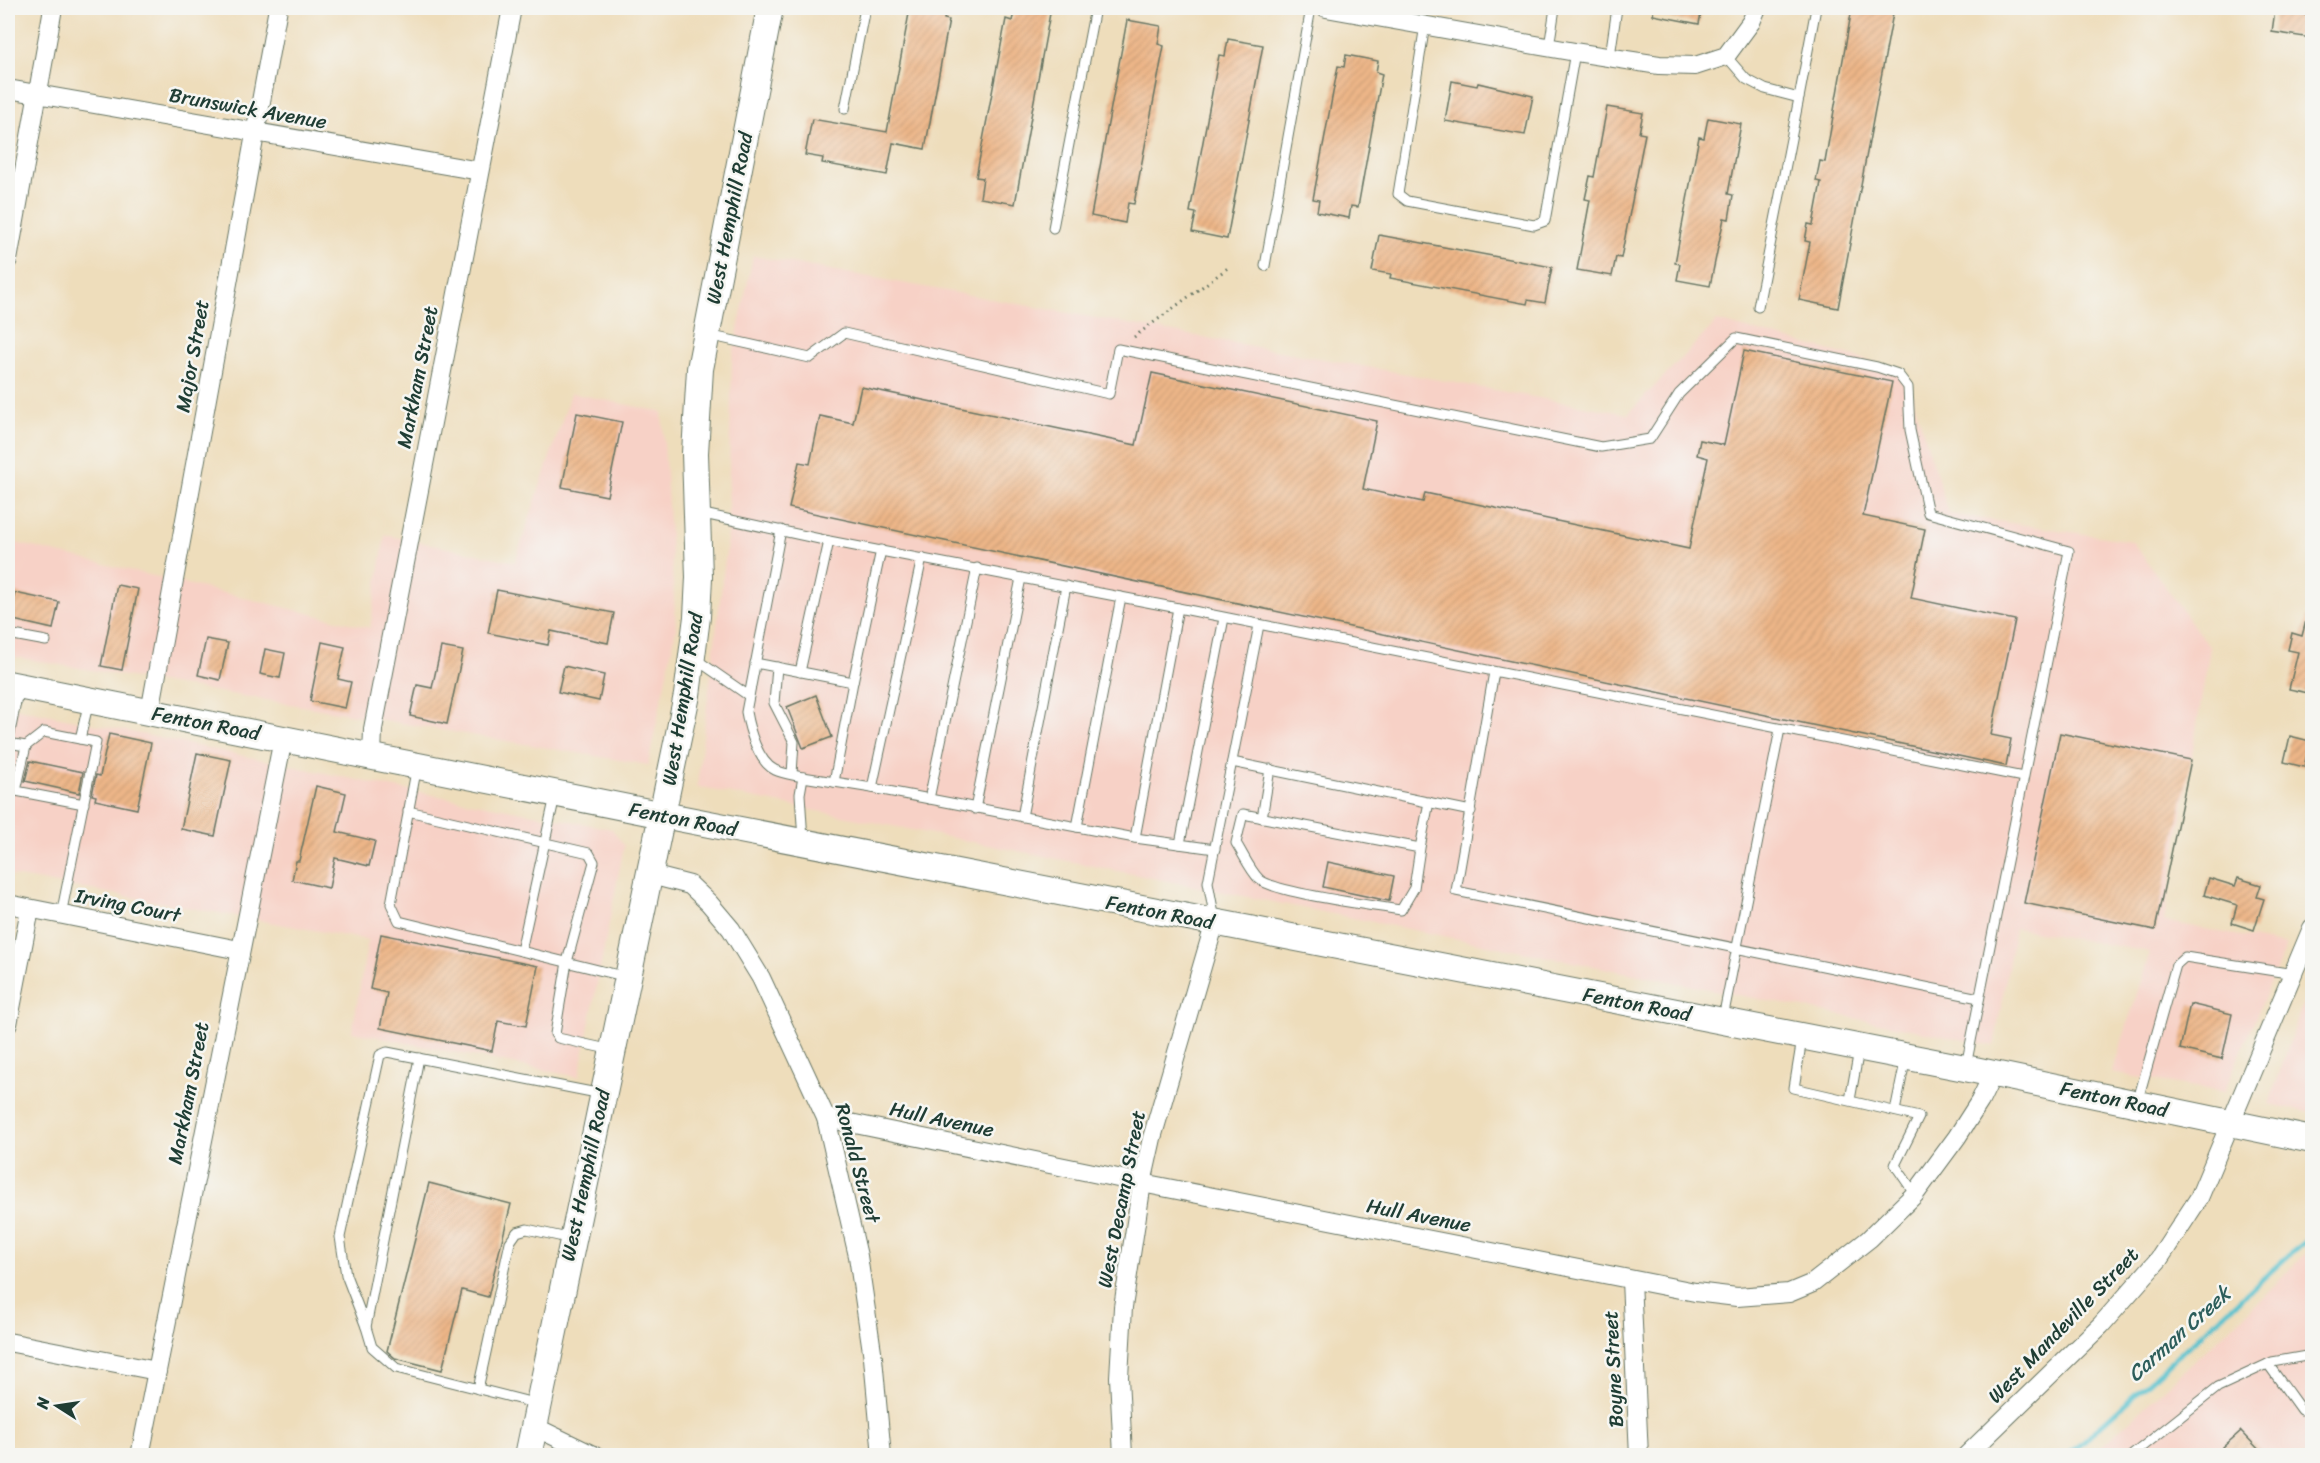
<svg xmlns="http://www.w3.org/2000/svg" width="2320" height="1463" viewBox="0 0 2320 1463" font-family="Sriracha,sans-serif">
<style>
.built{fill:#f7d1c6}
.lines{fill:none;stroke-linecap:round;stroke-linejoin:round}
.stream{stroke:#56c2cf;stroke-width:5}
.building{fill:url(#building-hatch)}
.lane-casing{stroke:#677563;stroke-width:11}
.street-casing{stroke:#677563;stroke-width:20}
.secondary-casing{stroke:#677563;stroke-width:28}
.path{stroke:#677563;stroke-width:3;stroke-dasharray:1.5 4.5;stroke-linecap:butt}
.lane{stroke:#fff;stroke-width:9}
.street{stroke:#fff;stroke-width:18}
.secondary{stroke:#fff;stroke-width:26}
.labels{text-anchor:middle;stroke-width:5;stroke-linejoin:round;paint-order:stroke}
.street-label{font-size:20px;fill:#1f3d34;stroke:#f6f6f2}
.water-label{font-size:21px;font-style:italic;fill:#2d5e5b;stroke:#f6f6f2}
</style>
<defs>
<pattern id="building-hatch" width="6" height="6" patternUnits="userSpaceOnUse" patternTransform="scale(1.5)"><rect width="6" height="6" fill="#edb688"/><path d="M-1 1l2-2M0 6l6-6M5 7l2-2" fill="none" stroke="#cb9d76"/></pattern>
</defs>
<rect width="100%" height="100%" fill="#f6f6f2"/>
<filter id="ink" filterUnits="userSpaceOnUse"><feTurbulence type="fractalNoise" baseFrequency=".0167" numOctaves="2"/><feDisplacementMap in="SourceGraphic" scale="12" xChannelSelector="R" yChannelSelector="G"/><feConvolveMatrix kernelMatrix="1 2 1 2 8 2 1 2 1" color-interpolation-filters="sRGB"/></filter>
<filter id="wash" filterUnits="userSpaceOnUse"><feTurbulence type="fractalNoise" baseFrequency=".008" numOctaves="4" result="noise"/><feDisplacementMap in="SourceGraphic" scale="24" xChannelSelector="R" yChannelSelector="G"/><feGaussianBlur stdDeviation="1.35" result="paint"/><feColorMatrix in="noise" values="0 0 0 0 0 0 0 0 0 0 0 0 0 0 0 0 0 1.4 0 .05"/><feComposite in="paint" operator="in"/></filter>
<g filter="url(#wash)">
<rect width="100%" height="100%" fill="#edb"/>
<g class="built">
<polygon points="753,256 1628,414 1717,321 1904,370 1949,514 2132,541 2210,648 2164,921 2287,945 2224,1092 2112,1073 2150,952 2015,928 1994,1046 697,787 727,543 732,359"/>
<polygon points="571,393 662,412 676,629 648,765 8,656 8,541 370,628 385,535 515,562"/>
<polygon points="8,706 391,787 612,829 624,846 579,1077 352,1032 368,940 8,875"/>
<polygon points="2312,976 2312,1113 2269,1104"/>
<polygon points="2312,1247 2312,1455 2091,1456 2258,1302"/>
</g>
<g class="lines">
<polyline class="stream" points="2067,1456 2290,1254 2312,1237"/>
</g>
<g id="blocks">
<g class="building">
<polygon points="910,8 946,8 944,19 949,20 925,149 893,143 887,175 822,163 823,158 805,155 812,119 887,132"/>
<polygon points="1015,8 1051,8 1015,204 980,198 983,178 976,177 1006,19 1012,21"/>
<polygon points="1654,8 1702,8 1699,24 1653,15"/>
<polygon points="1852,8 1894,8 1838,308 1799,300 1810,242 1805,241 1808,224 1813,225 1821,182 1816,181 1820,161 1825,162"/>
<polygon points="2290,9 2306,11 2305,15 2313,16 2311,38 2272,32 2275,10 2289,12"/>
<polygon points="1127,20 1161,26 1158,44 1164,46 1134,204 1128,203 1125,223 1091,216"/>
<polygon points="1228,39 1263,45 1227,239 1192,232 1196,213 1190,212 1219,55 1225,56"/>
<polygon points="1346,55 1378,61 1376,72 1382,74 1358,207 1351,206 1349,218 1317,212 1319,200 1313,199 1338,66 1344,67"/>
<polygon points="1452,81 1477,86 1478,83 1533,96 1525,135 1445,121"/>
<polygon points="1607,107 1643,113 1639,133 1645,134 1621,258 1616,257 1612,276 1577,270 1590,200 1585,199 1590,176 1594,177"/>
<polygon points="1708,118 1741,124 1728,194 1733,195 1729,219 1724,218 1710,286 1677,280 1680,264 1675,263 1699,137 1704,138"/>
<polygon points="1379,235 1552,267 1545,303 1528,300 1527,304 1390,278 1391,274 1372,271"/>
<polygon points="1744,351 1892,382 1863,516 1925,529 1911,598 2015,620 1991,735 2011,739 2006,766 789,508 799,462 810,464 820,416 853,423 861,387 1136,445 1152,373 1377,421 1363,489 1423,502 1425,493 1689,549 1708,458 1697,455 1700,440 1724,445"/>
<polygon points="577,413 622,422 607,496 562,487"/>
<polygon points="117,585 138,589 122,670 101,666"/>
<polygon points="497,590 614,613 608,643 551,631 548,645 488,633"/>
<polygon points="15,593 59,602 53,629 9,619"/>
<polygon points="2307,617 2313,617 2313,694 2289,689 2298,652 2288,650 2292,633 2302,636"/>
<polygon points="206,639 228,643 220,680 198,675"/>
<polygon points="322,642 345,647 338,679 351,682 345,708 310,701"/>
<polygon points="441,647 463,651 447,724 410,716 417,685 432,688"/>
<polygon points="265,649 285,653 280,678 260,674"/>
<polygon points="564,666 604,675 599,701 558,692"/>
<polygon points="816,695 832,737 803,748 787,707"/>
<polygon points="2060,733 2191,760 2155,930 2024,903"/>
<polygon points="109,734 151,743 137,809 95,800 96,796 92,795 96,775 100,776"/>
<polygon points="2290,736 2310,741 2304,767 2284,762"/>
<polygon points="197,753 231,760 215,836 181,829"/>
<polygon points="30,761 83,772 79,793 25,781"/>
<polygon points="316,786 346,793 337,832 375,841 369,866 335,858 329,888 292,880 296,861 299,861"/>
<polygon points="1328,862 1394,876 1389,901 1323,887"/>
<polygon points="2209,878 2235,886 2238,878 2261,885 2257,897 2264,899 2254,930 2232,923 2237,905 2204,895"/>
<polygon points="381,934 538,966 526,1026 498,1021 492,1051 380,1028 387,993 370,989"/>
<polygon points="2190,1004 2232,1014 2222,1059 2180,1049"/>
<polygon points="429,1183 511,1204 488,1297 462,1290 442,1370 395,1358 387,1351"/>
<polygon points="2241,1431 2264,1455 2214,1455"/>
</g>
</g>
</g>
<g filter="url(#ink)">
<use href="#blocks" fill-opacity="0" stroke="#677563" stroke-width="1.5"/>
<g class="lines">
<defs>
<g id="lane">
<polyline points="1425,25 1398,194 1407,201 1534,225 1545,221 1575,52"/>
<polyline points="1549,47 1555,8"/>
<polyline points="1610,56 1617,8"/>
<polyline points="1726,56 1746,79 1765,89 1799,98 1758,307"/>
<polyline points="1799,98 1816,8"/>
<polyline points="845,109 865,8"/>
<polyline points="1053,228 1095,8"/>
<polyline points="1265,266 1311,8"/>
<polyline points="708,335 810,358 844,333 1109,394 1118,349 1601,447 1650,439 1679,394 1736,338 1877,367 1898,374 1908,387 1910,430 1928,513 2069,551 1966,1066"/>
<polyline points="699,513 829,541 1178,608 2023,777"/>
<path d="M781,530L746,712C749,729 758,762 775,770C783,774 794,775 803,777"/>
<polyline points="8,634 46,641"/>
<polyline points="694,658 749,696"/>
<polyline points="755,663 853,682 881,550"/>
<polyline points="777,667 774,703 794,742 792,774"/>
<polyline points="800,672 829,541"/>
<polyline points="1494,672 1456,891 1979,998"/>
<polyline points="8,743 26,746 44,732 80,739"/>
<polyline points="8,743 19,687"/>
<polyline points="26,746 16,791 84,804"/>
<polyline points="1232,762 1471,811"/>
<polyline points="417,766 391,904 399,921 627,977"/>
<polyline points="834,782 853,682"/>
<polyline points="872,788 922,558"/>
<polyline points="929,799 977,568"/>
<polyline points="975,809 1021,578"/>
<polyline points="408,811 589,853 594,862 567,962 555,1034 558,1038 612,1050"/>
<polyline points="1022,817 1066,586"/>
<polyline points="1262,818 1270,769"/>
<polyline points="1077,827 1121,597"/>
<polyline points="1135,838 1178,608"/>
<polyline points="803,840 800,794 803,777 872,788 1135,838 1215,849"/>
<polyline points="1180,844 1224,618"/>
<path d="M1420,848L1414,888L1401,910C1377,906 1274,893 1259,879C1250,870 1243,854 1236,843L1243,814L1420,848L1429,802"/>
<polyline points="61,915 96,742 80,739 89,701"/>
<polyline points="1215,920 1208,882 1259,625"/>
<polyline points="521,951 555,796"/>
<polyline points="1723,1018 1780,729"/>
<polyline points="1802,1039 1794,1088 1919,1117 1895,1165 1915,1194"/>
<polyline points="419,1058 366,1327 372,1347 396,1368 538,1404"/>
<polyline points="2139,1096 2176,965 2185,957 2294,974"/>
<polyline points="1850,1100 1859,1050"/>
<polyline points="1895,1111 1906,1057"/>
<polyline points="366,1327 346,1275 340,1237 380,1055 387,1052 602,1094"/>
<polyline points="2268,1364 2301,1410"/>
<polyline points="478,1389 510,1242 517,1232 527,1229 572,1239"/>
<polyline points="2131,1456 2218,1387 2272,1362 2312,1355"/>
</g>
<g id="street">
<polyline points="1326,8 1575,52 1659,65 1695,66 1726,56 1751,22 1757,8"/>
<polyline points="8,89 480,171"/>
<polyline points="8,260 53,8"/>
<polyline points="150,712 278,8"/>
<polyline points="372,756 373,729 512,8"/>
<polyline points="651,875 690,885 709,903 731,929 761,978 826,1118 858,1256 873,1358 882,1456"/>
<polyline points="8,904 239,950"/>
<polyline points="8,1024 30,909"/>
<polyline points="826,1118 1142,1183 1695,1292 1737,1297 1789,1293 1813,1283 1869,1239 1915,1194 1957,1137 1980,1101 1993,1074"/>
<polyline points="1631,1280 1639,1456"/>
<polyline points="8,1342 157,1371"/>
<polyline points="533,1426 595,1456"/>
<polyline points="140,1456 283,739"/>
<polyline points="1123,1456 1119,1377 1123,1307 1142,1183 1152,1138 1215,922"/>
<polyline points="1966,1456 2101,1325 2159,1259 2199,1198 2312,928"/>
</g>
<g id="secondary">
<polyline points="8,684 663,815 1965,1068 2312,1140"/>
<polyline points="528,1456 687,695 697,617 699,577 695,453 700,369 770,8"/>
</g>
</defs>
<use href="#lane" class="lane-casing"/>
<use href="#street" class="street-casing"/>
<use href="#secondary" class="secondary-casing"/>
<polyline class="path" points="1134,337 1229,267"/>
<use href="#lane" class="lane"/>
<use href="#street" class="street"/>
<use href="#secondary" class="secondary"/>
</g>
</g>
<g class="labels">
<g class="street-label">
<text transform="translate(248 108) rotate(10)" y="7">Brunswick Avenue</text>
<text transform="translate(729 218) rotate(-79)" y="7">West Hemphill Road</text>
<text transform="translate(192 356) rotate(-80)" y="7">Major Street</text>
<text transform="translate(417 377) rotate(-79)" y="7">Markham Street</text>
<text transform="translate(682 699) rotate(-81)" y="7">West Hemphill Road</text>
<text transform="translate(206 723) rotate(11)" y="7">Fenton Road</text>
<text transform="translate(683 819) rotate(11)" y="7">Fenton Road</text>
<text transform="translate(128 905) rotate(11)" y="7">Irving Court</text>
<text transform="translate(1160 912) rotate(11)" y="7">Fenton Road</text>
<text transform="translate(1637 1004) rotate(11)" y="7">Fenton Road</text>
<text transform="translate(188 1093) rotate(-79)" y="7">Markham Street</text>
<text transform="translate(2114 1099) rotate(12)" y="7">Fenton Road</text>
<text transform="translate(942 1119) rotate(12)" y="7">Hull Avenue</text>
<text transform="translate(858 1163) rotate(75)" y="7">Ronald Street</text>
<text transform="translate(585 1175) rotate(-78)" y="7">West Hemphill Road</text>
<text transform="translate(1121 1199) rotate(-79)" y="7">West Decamp Street</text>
<text transform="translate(1419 1215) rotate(11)" y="7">Hull Avenue</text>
<text transform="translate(2063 1325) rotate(-46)" y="7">West Mandeville Street</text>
<text transform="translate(1613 1369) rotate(-93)" y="7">Boyne Street</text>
</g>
<g class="water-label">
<text transform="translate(2179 1334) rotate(-42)" y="7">Carman Creek</text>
</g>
</g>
<rect width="2320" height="1463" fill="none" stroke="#f6f6f2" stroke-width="30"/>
<g transform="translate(57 1406) rotate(282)" stroke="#f6f6f2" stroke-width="4.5" paint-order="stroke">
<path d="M0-4.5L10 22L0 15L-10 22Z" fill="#1f3d34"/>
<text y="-9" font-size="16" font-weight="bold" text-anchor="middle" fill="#1f3d34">N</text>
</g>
</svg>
